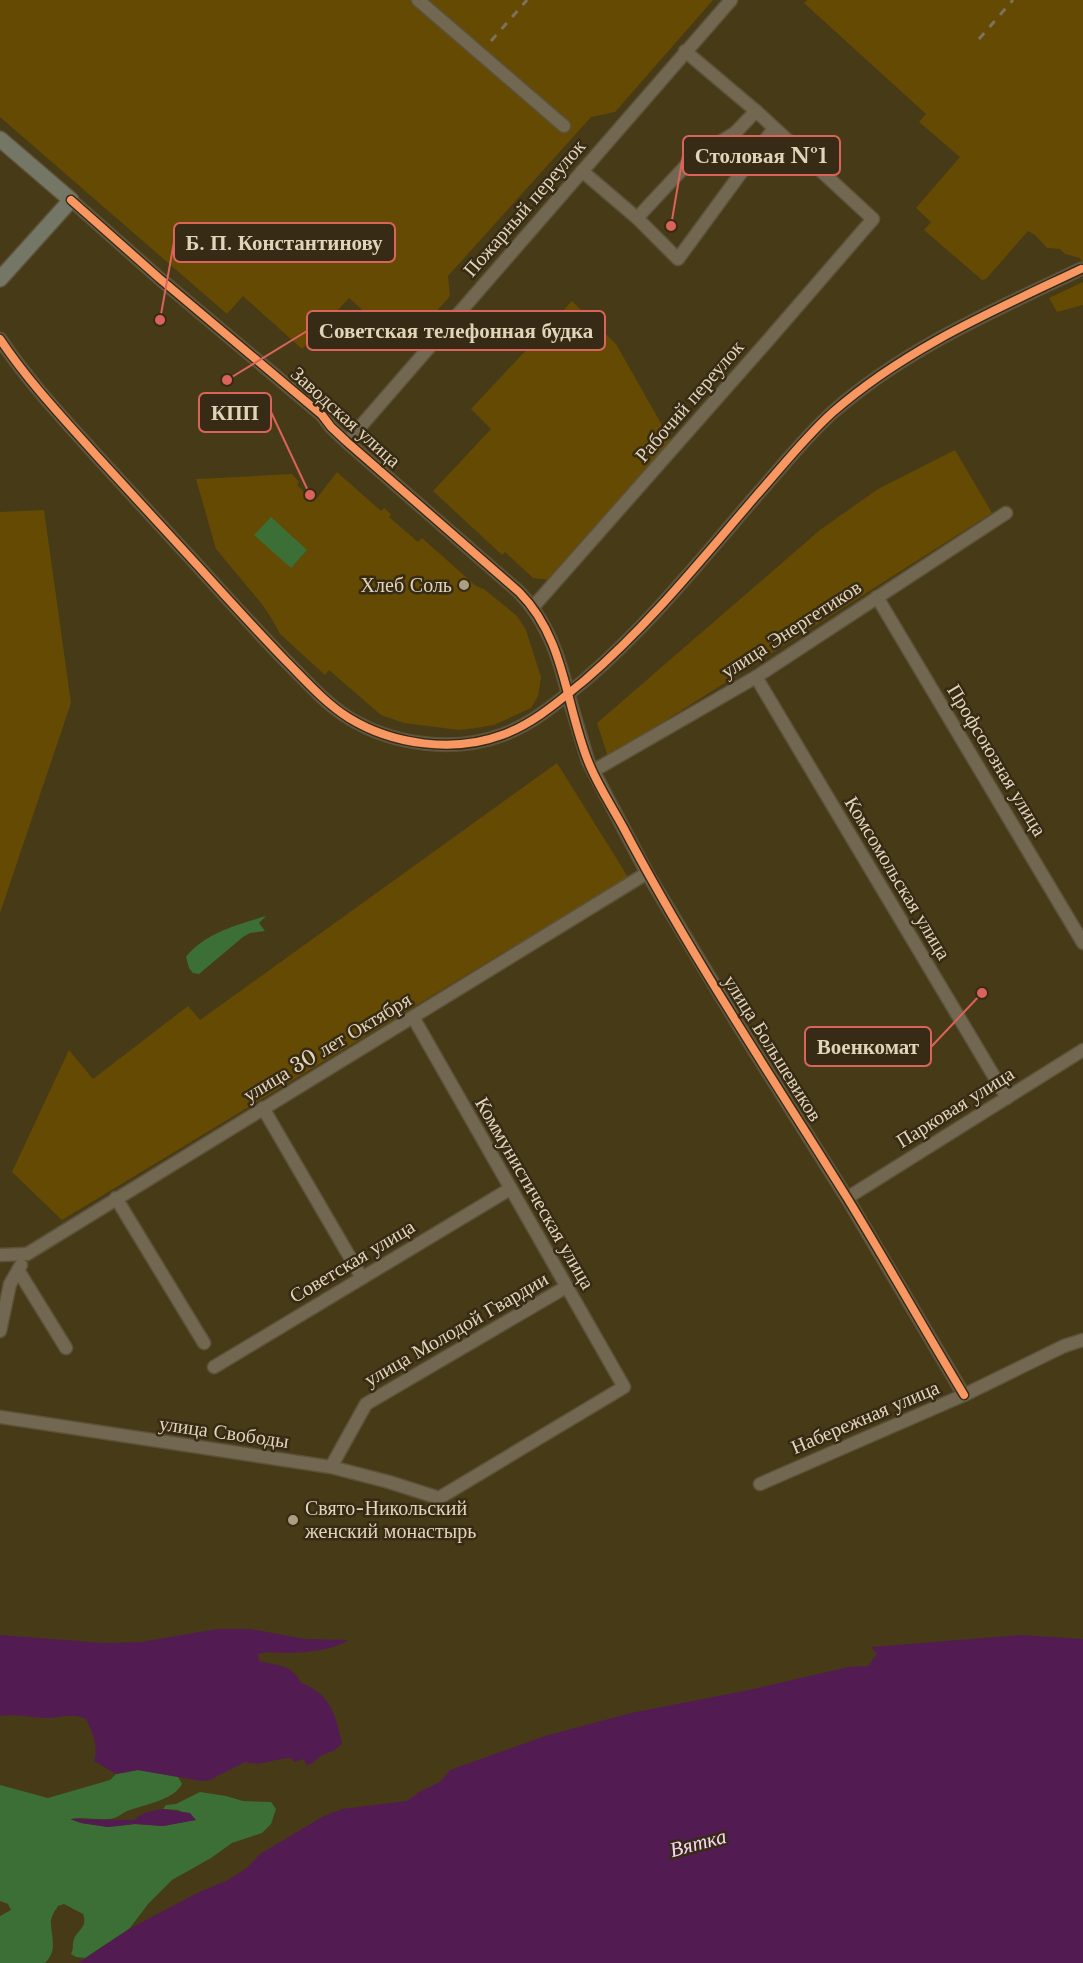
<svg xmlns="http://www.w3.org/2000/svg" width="1083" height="1963" viewBox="0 0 1083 1963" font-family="'Libre Baskerville',serif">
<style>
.built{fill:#644a03}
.green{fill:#3c6f36}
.water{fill:#521c53}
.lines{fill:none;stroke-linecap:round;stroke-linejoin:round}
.minor-casing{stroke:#5c5239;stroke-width:15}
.major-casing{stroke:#5c5239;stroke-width:18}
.minor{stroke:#726852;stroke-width:12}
.major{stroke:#747766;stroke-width:15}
.rail{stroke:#7c725d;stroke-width:3;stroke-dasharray:8 8;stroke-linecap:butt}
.minor-bridge-casing{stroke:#5c5239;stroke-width:15;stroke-linecap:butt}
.minor-bridge{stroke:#726852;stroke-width:12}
.cycleway-casing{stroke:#372b15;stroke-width:11}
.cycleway{stroke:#f99763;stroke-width:8}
.poi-dot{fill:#ac9e80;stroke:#372b15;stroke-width:2}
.labels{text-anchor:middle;stroke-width:5;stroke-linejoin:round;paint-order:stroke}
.street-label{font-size:20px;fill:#e2d4b9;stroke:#372b15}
.poi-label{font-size:20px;fill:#e2d4b9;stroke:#372b15;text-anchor:end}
.water-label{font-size:21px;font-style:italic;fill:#f9d7fb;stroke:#372b15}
.leader{fill:none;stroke:#da645b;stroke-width:2}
.callout-dot{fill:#da645b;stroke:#372b15;stroke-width:2}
.callout{fill:#372b15;stroke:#da645b;stroke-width:2}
.callout-label{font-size:21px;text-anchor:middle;font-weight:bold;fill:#e2d4b9}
</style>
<rect width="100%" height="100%" fill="#473a17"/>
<g class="built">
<polygon points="0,0 713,0 615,112 591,117 448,276 450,296 413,338 395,339 349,298 302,349 243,296 227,314 0,117"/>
<polygon points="807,0 1083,0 1083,266 1080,258 1065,254 1060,249 1047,248 1035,235 1028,231 986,279 982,280 924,230 931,222 916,208 960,157 919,122 926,114 804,3"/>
<polygon points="1083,282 1083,305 1057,312 1049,298"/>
<polygon points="572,301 616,344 671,441 549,580 533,578 505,552 502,555 433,491 491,429 471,409"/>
<polygon points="955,450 992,513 608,757 597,723 820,530 878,489"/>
<polygon points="337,472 381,511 384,508 391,514 389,517 418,542 422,538 476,586 484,589 517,616 526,630 541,677 538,696 531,708 494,725 476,728 459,730 404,723 381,715 329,670 325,675 280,634 272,619 261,603 216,549 196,479 292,474 299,482 297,485 305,493 308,490 317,498"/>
<polygon points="44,510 71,703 0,913 0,512"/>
<polygon points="557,763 628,877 62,1220 12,1172 69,1050 93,1079 188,1006 200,1020"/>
</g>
<g class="green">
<polygon points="271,517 307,550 291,568 254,535"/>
<path d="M266,916L259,923L265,931L250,933L243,937L199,974L193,973L189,968L186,957C205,933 237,925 266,916Z"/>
<path d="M138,1770L178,1777L182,1784C174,1800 143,1805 127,1811C123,1813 118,1817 114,1818C102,1822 84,1816 71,1819L81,1823L108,1827L135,1824L163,1826L195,1820L178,1810L163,1809L166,1805L176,1804L200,1792L226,1796L243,1801L271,1802L276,1809L271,1824L262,1833L232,1843L211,1858L172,1880L149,1903L129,1929L85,1958L76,1957L71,1954C74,1948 72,1945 74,1939C78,1929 88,1927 83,1914L64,1904L58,1906C54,1912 50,1918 51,1925C52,1939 57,1952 45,1963H0V1916L11,1910L8,1904L0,1901V1785L48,1798L110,1780L116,1774Z"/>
</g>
<g class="water">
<path d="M217,1629H251L305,1639L348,1640C334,1650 309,1652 292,1653C280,1654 270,1650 258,1654L259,1661C277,1666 292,1664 301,1683C331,1694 335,1714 342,1743C333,1754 330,1750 320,1757C314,1761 314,1764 306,1765L304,1759L295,1762L290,1758C271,1759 263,1767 245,1762L210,1780L202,1781L138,1770L116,1774L94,1761C99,1746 92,1732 86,1719C71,1712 58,1719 43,1718C28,1717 15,1714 0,1716V1635L105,1643L141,1642Z"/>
<polygon points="1022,1635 1083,1639 1083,1963 78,1963 129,1929 199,1892 226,1881 247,1868 260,1854 324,1816 342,1809 407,1801 419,1792 440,1782 450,1770 545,1736 631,1713 749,1690 848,1667 868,1666 877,1654 871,1647"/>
<path d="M163,1809L190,1813L196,1820L163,1826L135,1824L108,1827L81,1823L70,1819L134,1820C142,1812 151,1811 163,1809Z"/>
</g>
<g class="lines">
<defs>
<g id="minor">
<polyline points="418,0 564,126"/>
<polyline points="582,171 637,218 678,259 774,128"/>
<path d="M71,200L159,278L322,415L331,427L347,442L519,592C544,618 556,648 565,682"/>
<polyline points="637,218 692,159 735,133 756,111"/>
<path d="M0,339C28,381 62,417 96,455C130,492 164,529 198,566C227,598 256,630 286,661C306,681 325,703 349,718C393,745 454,753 502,735C533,724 559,701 585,680C649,625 701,560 756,496C781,468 805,437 833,412C906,348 995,310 1081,269"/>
<polyline points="347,442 731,0"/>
<polyline points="877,597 1083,943"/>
<polyline points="533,607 764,345 873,219 756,111 685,51"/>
<polyline points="756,677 1007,1098"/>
<polyline points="572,708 588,761 647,873 739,1026 847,1198 964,1395"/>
<polyline points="593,771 756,677 1006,513"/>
<polyline points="263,1108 362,1278"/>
<polyline points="116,1198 204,1343"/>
<polyline points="847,1198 1083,1050"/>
<polyline points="27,1254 647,873"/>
<polyline points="0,1255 27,1254"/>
<polyline points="18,1270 66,1348"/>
<polyline points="0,1331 10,1284 21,1265"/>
<polyline points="214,1367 510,1189"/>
<polyline points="0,1417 331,1467 389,1482 439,1498 624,1387 413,1017"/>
<polyline points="331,1467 366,1404 566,1287"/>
<polyline points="760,1484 964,1395 1064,1346 1083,1340"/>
</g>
<polyline id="major" points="0,139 71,200 0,279"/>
</defs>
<use href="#minor" class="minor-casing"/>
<use href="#major" class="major-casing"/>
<use href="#minor" class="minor"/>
<use href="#major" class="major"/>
<g class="rail">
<polyline points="979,39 1013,0"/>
<polyline points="491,41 527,0"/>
</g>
<defs>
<polyline id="minor-bridge" points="565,682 572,708"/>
</defs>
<use href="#minor-bridge" class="minor-bridge-casing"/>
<use href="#minor-bridge" class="minor-bridge"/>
<defs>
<g id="cycleway">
<path d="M71,200L159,278L322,415L331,427L347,442L519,592C565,638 565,703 588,761C597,784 611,805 623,827C690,954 770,1074 846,1196C886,1261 924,1329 964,1395"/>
<path d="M0,339C28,381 62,417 96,455C130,492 164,529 198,566C227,598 256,630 286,661C306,681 325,703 349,718C393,745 454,753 502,735C533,724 559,701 585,680C649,625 701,560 756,496C781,468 805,437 833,412C906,348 995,310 1081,269"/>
</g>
</defs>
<use href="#cycleway" class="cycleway-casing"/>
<use href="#cycleway" class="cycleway"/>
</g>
<g class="poi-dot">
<circle cx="464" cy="585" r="6"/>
<circle cx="293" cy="1520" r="6"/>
</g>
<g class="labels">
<g class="street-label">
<text transform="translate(524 208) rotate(-49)" y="7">Пожарный переулок</text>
<text transform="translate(689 401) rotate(-49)" y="7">Рабочий переулок</text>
<text transform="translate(346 417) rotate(42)" y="7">Заводская улица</text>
<text transform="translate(791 629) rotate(-33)" y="7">улица Энергетиков</text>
<text transform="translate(997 760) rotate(59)" y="7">Профсоюзная улица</text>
<text transform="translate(898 878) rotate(59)" y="7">Комсомольская улица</text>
<text transform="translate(327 1047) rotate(-31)" y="7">улица 30 лет Октября</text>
<text transform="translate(773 1048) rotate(58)" y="7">улица Большевиков</text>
<text transform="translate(955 1107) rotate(-32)" y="7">Парковая улица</text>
<text transform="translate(535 1193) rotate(60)" y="7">Коммунистическая улица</text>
<text transform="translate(352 1261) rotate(-31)" y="7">Советская улица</text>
<text transform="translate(456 1329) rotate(-30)" y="7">улица Молодой Гвардии</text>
<text transform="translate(865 1417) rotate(-23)" y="7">Набережная улица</text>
<text transform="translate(224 1432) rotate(8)" y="7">улица Свободы</text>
</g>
<g class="poi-label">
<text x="452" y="592">Хлеб Соль</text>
<text x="305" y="1515" text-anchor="start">Свято-Никольский<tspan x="305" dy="23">женский монастырь</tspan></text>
</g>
<g class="water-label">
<text transform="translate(698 1843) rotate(-15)" y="7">Вятка</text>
</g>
</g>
<path class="leader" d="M671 226L683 155M160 320L174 242M227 380L307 331M310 495L271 412M982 993L931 1047"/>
<g class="callout-dot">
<circle cx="671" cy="226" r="6"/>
<circle cx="160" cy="320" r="6"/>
<circle cx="227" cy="380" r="6"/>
<circle cx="310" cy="495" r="6"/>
<circle cx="982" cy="993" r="6"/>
</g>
<g class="callout">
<rect x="683" y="136" width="157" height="39" rx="6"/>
<rect x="174" y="223" width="221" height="39" rx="6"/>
<rect x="307" y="311" width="298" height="39" rx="6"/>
<rect x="199" y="393" width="72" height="39" rx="6"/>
<rect x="805" y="1027" width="126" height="39" rx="6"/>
</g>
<g class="callout-label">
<text x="761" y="163">Столовая №1</text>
<text x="284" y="250">Б. П. Константинову</text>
<text x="456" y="338">Советская телефонная будка</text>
<text x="235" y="420">КПП</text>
<text x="868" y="1054">Военкомат</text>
</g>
</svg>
